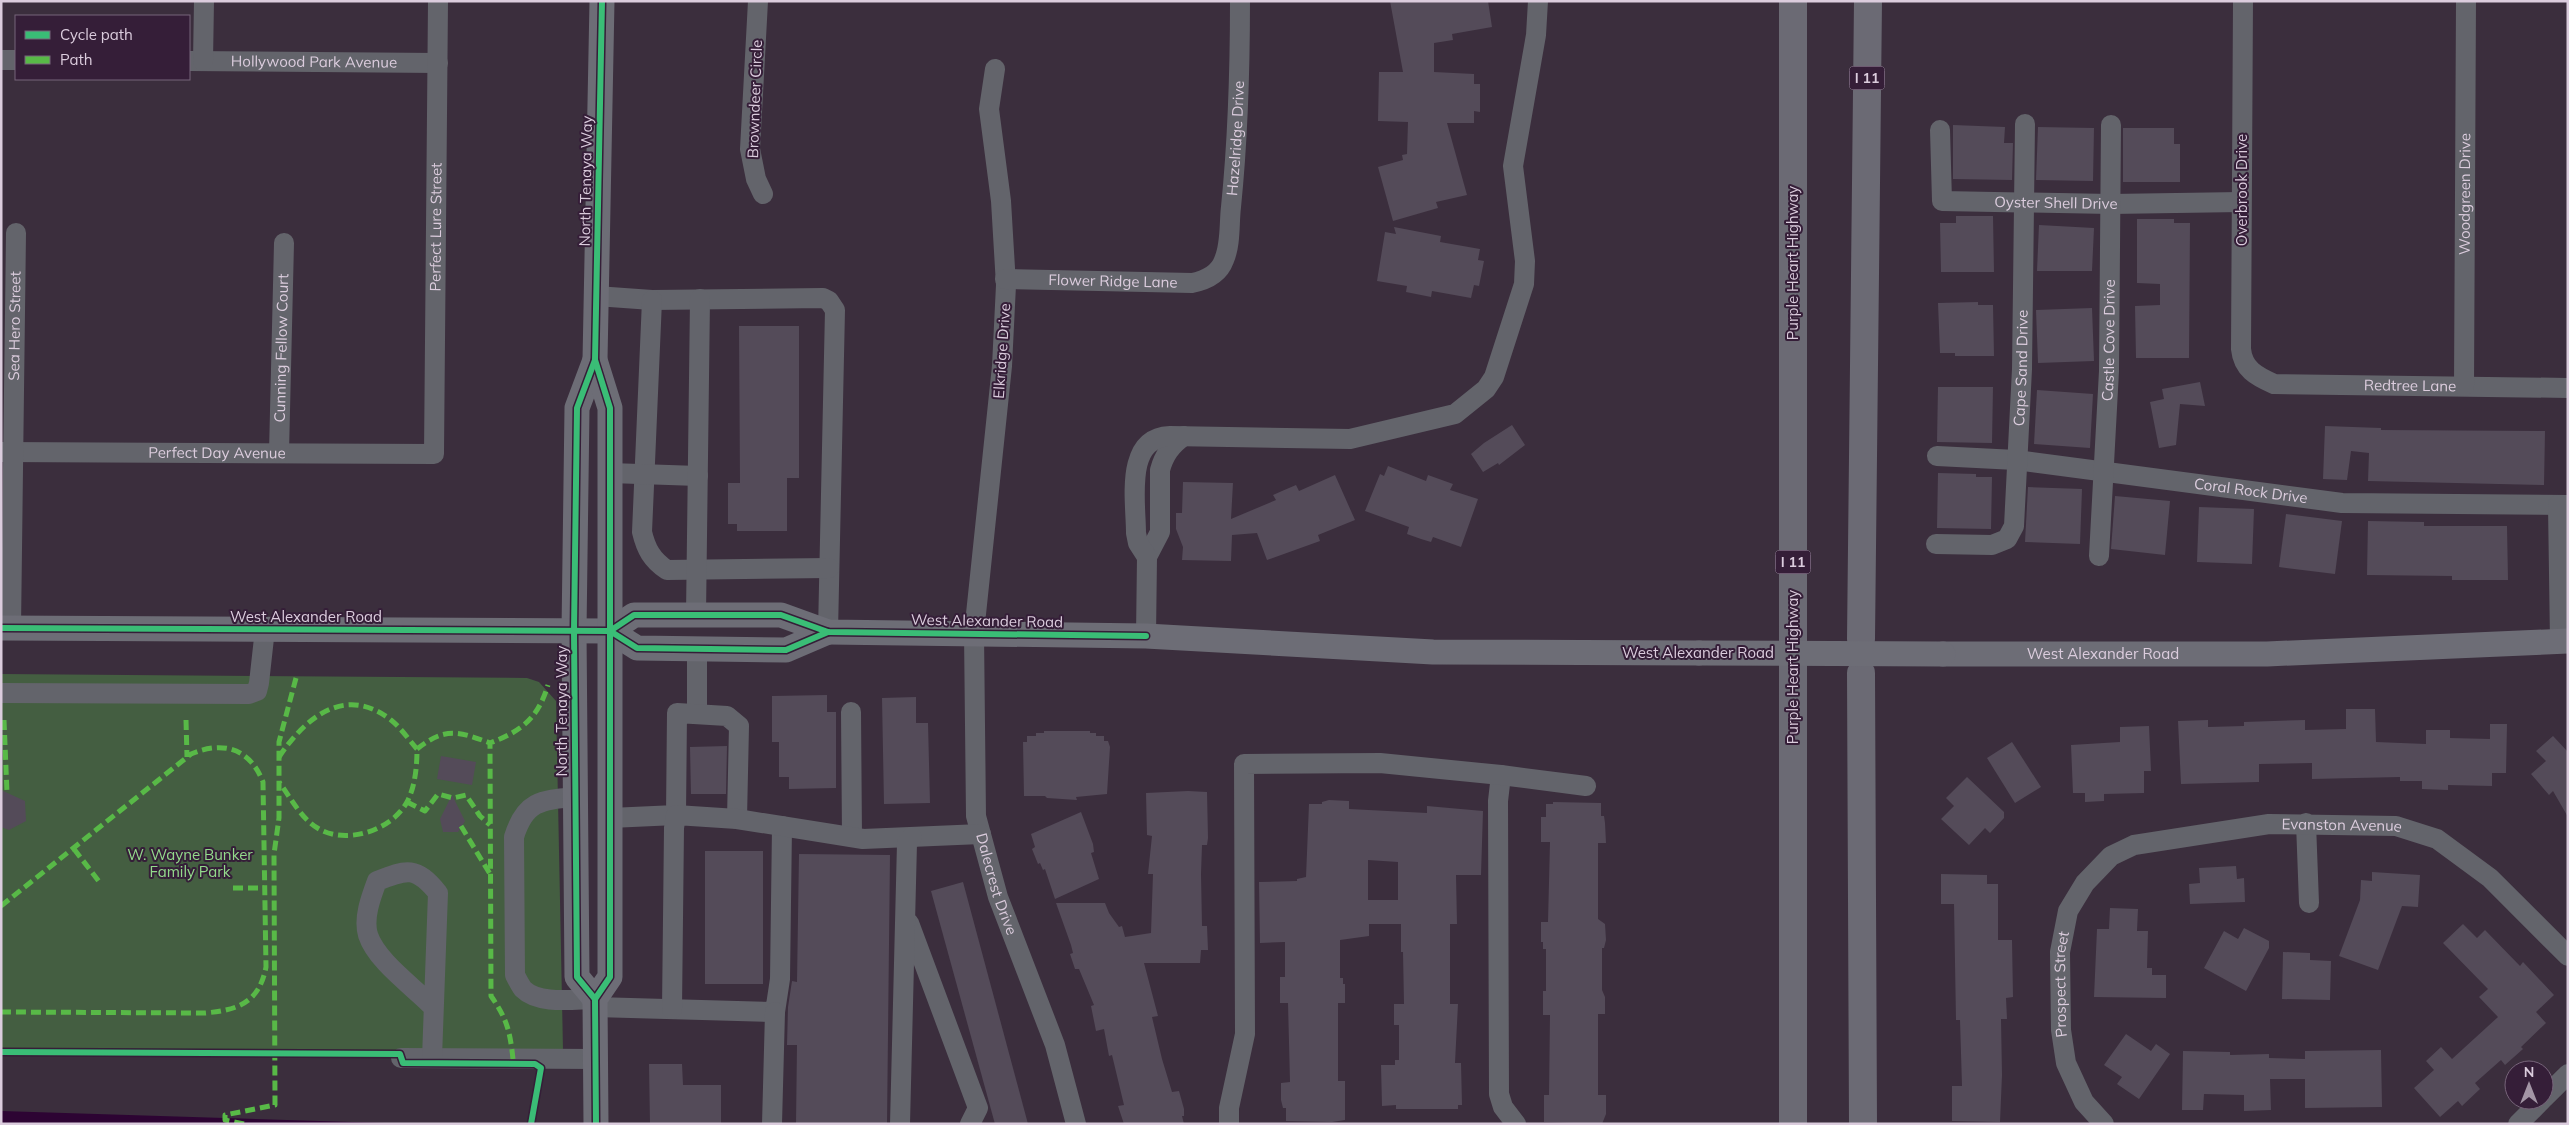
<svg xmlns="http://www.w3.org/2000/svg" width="2569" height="1125" viewBox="0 0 2569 1125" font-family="Mulish,sans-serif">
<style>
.green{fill:#445e41}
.water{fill:#2d0433}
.building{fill:#544b59;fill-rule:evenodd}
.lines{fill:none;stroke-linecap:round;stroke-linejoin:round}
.minor{stroke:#63646b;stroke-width:20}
.major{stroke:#6d6d76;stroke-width:25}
.highway{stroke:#6b6a74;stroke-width:28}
.major-bridge{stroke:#6d6d76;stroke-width:25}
.quiet{stroke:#58b947;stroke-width:5;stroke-dasharray:10 5;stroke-linecap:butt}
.cycleway-casing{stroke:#351e38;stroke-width:9}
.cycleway{stroke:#3abd76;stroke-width:6}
.labels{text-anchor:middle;stroke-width:4;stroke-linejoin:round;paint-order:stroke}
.shield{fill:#351e38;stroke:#a998ac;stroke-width:1}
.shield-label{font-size:14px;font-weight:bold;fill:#dbccdd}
.street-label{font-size:15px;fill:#dbccdd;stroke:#351e38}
.park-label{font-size:15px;fill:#93da8b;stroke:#351e38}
</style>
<rect width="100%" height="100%" fill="#3b2e3d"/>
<polygon class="green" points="1,674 527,678 539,682 556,701 563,1050 1,1053"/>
<polygon class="water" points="1,1111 417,1124 418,1124 1,1124"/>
<g class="building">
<polygon points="1390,1 1488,1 1492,27 1452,34 1453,40 1434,43 1434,72 1474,74 1474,84 1480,84 1480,112 1474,111 1474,123 1447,123 1467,195 1436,202 1438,208 1393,221 1378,167 1403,160 1402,155 1407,154 1408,122 1378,121 1379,72 1403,72"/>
<polygon points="1953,125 2005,127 2004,143 2013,143 2012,180 1953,179"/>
<polygon points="2038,127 2094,128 2093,181 2036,180"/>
<polygon points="2123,128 2174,128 2174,144 2180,144 2180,182 2123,182"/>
<polygon points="1956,216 1993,216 1994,272 1941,272 1940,223 1956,223"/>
<polygon points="2137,219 2174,219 2174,223 2190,223 2189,358 2136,358 2135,306 2160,305 2160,284 2137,283"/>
<polygon points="2039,225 2094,228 2092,271 2037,271"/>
<polygon points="1394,227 1441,236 1440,242 1480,249 1478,260 1484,261 1479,286 1474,285 1471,298 1432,291 1431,297 1406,292 1407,286 1377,281 1385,232 1396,234"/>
<polygon points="1978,302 1978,305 1993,305 1994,356 1955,356 1955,353 1940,353 1938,303"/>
<polygon points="2092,308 2094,361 2038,363 2036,310"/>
<polygon points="739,326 799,326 799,478 787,478 787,531 737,531 737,524 728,524 728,483 740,483"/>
<polygon points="2200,382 2205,406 2180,404 2176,445 2159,448 2150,402 2164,399 2162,389"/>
<polygon points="1938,387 1993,387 1992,443 1937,442"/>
<polygon points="2037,390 2093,394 2090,448 2034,444"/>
<polygon points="1512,425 1525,445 1499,465 1498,463 1483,472 1471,454 1484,443"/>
<polygon points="2325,426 2381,428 2381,430 2545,431 2544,485 2368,481 2369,453 2351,451 2347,480 2323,479"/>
<polygon points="1388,466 1426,481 1428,475 1453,484 1450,490 1478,499 1461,547 1433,537 1431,542 1421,539 1407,534 1409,527 1365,511 1380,474 1384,476"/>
<polygon points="1938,473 1976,474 1976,477 1992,477 1991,529 1937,528"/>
<polygon points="1335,475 1355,520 1318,535 1320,541 1267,560 1257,533 1232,535 1231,561 1182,560 1183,547 1176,529 1176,513 1182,513 1183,482 1233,483 1231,519 1276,500 1273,495 1282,491 1296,485 1299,491"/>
<polygon points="2028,487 2082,489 2080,544 2025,542"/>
<polygon points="2115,496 2170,501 2165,555 2111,549"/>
<polygon points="2199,507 2254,509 2252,564 2197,562"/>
<polygon points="2286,514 2342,521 2335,574 2279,567"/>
<polygon points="2368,521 2424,522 2424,526 2507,526 2508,580 2452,580 2452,576 2367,575"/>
<polygon points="827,695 827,712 836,712 836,788 789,789 789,777 779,777 779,742 772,742 772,696"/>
<polygon points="916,697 916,723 928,723 930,803 884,804 882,698"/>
<polygon points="2346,709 2375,709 2376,742 2426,744 2426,730 2450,730 2450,738 2490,739 2490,724 2507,724 2506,773 2492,773 2492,786 2448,785 2448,790 2422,789 2422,781 2400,781 2400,777 2312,779 2312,763 2259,764 2259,782 2181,784 2178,721 2208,720 2208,727 2244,726 2244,722 2305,720 2305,730 2346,729"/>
<polygon points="2149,726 2151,771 2144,771 2144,793 2104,794 2104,801 2085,802 2085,793 2073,793 2071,745 2120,742 2120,727"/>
<polygon points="1044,731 1090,731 1090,733 1096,733 1096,736 1104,736 1104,741 1108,741 1110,747 1107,794 1076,797 1077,800 1047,798 1045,796 1024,796 1023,742 1027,742 1027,736 1036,736 1036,733 1044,733"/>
<polygon points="2553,736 2568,752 2568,817 2553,791 2549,795 2531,774 2546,761 2536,751"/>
<polygon points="2012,742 2041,787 2015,803 1987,758"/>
<polygon points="727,746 726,794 691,794 690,747"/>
<polygon points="441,756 476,762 472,785 437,779"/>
<polygon points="1967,777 2004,812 2004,818 1990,833 1985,828 1969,845 1941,819 1954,806 1946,798"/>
<polygon points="1,790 25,801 26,821 9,830 1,827"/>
<polygon points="1188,791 1207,792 1208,838 1207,845 1202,845 1201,874 1202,926 1207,926 1208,950 1201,950 1200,963 1144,963 1158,1016 1152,1017 1162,1059 1172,1092 1179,1091 1184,1109 1184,1116 1182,1116 1184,1124 1124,1124 1118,1106 1124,1105 1112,1055 1109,1056 1104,1029 1096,1031 1091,1006 1094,1005 1079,969 1075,969 1070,954 1073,953 1071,945 1056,903 1105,903 1109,913 1119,927 1122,926 1125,937 1151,933 1153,874 1148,874 1152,836 1147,835 1146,793"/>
<polygon points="452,795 465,821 458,832 443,832 440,819"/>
<path d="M1329,800L1349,801V809L1427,813V806L1483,811L1481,875H1456L1457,924H1450V1004H1458L1455,1063H1461L1462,1105H1458V1109H1396V1105L1382,1106L1381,1065H1395V1060H1399V1025H1394V1004H1404L1403,952H1401V924H1369V936L1340,940V978H1343V984H1345V1003H1338V1081H1345V1120L1332,1122L1286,1121V1108H1283L1281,1100V1083L1290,1082L1288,1003H1280V977H1285V942L1260,943L1259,882L1297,881V879L1306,877L1309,804H1322V802ZM1368,860L1398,862V900H1368Z"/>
<polygon points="1553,802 1601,803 1601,816 1604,816 1605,823 1606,843 1598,843 1598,919 1605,924 1606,940 1604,948 1602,948 1602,990 1605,997 1605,1014 1598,1014 1598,1095 1606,1095 1606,1114 1602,1124 1544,1122 1544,1095 1549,1095 1550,1015 1543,1015 1543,991 1546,991 1546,949 1543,949 1543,942 1541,942 1541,922 1548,922 1550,842 1541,842 1541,817 1546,817 1546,804 1553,804"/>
<polygon points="1081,812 1093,844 1094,852 1091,853 1099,879 1055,899 1045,869 1043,870 1040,863 1038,864 1032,849 1035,847 1031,834"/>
<rect x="705" y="851" width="58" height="133"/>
<polygon points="799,854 890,855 887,1124 796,1124 797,1045 787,1045 788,1007 792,981 797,982"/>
<polygon points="2236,866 2237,879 2244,878 2245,902 2190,904 2189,884 2200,883 2199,868"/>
<polygon points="2372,872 2420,875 2418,907 2402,906 2378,970 2339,956 2360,900 2361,880 2372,881"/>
<polygon points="1941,874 1987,875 1987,884 1998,884 1998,940 2012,940 2013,997 2006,998 2007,1019 2001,1019 2002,1075 2000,1122 1952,1121 1952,1086 1962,1086 1960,1020 1956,1020 1954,904 1941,904"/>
<polygon points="963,882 1028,1124 995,1124 931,891"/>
<polygon points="2110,908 2138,909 2137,931 2148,931 2147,968 2152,968 2152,975 2166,975 2166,998 2094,997 2097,929 2109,929"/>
<polygon points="2463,924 2477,938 2485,930 2520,966 2523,962 2554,995 2536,1012 2546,1023 2521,1047 2523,1049 2505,1065 2501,1060 2475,1083 2480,1089 2462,1106 2458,1101 2440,1117 2414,1088 2434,1070 2426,1061 2441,1047 2452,1059 2498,1017 2479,997 2488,989 2443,943"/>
<polygon points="2244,928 2269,941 2269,948 2246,991 2204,968 2224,931 2238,939"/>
<polygon points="2283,952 2310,953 2310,960 2331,961 2330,1000 2282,999"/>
<polygon points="2126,1034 2151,1051 2156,1044 2170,1054 2139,1099 2117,1084 2122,1077 2104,1065"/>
<polygon points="2381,1050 2382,1107 2305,1108 2305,1079 2270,1079 2271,1110 2244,1111 2244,1095 2204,1094 2203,1110 2182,1110 2183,1051 2230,1052 2230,1055 2269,1054 2269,1058 2305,1059 2305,1051"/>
<polygon points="649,1064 682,1064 683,1085 721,1085 721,1124 650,1124"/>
</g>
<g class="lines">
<g class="minor">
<polyline points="758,1 750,149 756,179 763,194"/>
<path id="s1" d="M2243,1L2241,349C2243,369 2256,376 2274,384L2568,388"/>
<polyline points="1,60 16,60"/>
<path id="s2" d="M189,61L438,63"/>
<polyline points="203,61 204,1"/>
<path id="s3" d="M995,69L989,109L1001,201L1006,285L1002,366L974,633L976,816L998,897L1055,1045L1076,1124"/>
<path id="s4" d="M1940,130L1942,201L2111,204L2241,202"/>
<path id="s5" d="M1005,279L1192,283C1207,280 1219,274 1224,260C1231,244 1229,223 1231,207C1238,138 1240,70 1240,1"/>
<polyline points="596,296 652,300 823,298 829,301 835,310 828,632"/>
<path d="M652,300L642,532C646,549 652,560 667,570L829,568"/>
<path id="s6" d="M2464,386L2466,1"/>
<path id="s7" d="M1,452L434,454L438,1"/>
<path id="s8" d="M279,453L284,243"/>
<path id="s9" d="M1937,456L2016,460L2342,503L2568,505"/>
<polyline points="610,473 698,476"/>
<polyline points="2558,505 2560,641"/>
<path id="s10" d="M1936,544L1992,545L2007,539L2014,526L2022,369L2025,124"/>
<path id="s11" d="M2099,556L2109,371L2111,125"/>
<path d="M1147,557L1160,532V470C1164,455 1171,445 1184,436"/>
<polyline points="696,615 700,299"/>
<path id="s12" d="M11,628L16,233"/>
<path d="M1146,636L1147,557L1138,543L1136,533C1136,501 1124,438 1170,436L1350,439L1455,414L1486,389L1494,377L1524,284L1525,261L1513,166L1536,35L1538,1"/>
<polyline points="697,649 697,714"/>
<polyline points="1,693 249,694 257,691 259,683 265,629"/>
<polyline points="851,712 852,837"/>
<polyline points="1501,775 1498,801 1499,1094 1503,1107 1516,1124"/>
<path d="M575,797C541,800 525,801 514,837L515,975C517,979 520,985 523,989C539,1005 575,999 595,999"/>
<polyline points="610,818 676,815 677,713 727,716 739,726 737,819"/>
<polyline points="2306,823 2309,903"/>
<polyline points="909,923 978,1108 970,1124"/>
<polyline points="595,1007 775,1012 780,979 782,826"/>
<polyline points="672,1009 674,828 676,815 737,819 863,839 981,834"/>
<polyline points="401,1058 595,1059"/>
<path d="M432,1058L438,893C416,866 407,869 377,881C371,897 363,918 368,935C377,962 414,987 433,1007"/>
<polyline points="2544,1098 2568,1074"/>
<polyline points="772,1124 775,1012"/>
<polyline points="900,1124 907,843 912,837"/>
<polyline points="1229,1124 1229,1108 1245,1034 1244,764 1380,763 1501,775 1586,786"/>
<path id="s13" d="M2104,1124L2084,1102L2066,1063L2061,1030L2060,952L2068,911L2085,883L2111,856L2134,845L2269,824L2396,826L2437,839L2490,878L2568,956"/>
<polyline points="2518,1124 2542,1100"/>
</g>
<g class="major">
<polyline points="595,360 577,408 574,631 577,977 595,999"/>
<polyline points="1,628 610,631 637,648 786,650 828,632"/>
<polyline points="610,631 634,615 781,615 828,632 1146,636 1433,652 1699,653"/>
<path id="s14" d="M1943,654H2267L2568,641"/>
<polyline points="596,1124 595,999 610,977 610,408 595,360 602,1"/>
</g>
<g class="highway">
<polyline points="1793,1 1793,1124"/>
<polyline points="1861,639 1868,1"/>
<polyline points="1861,673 1863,1124"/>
</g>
<polyline class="major-bridge" points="1699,653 1943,654"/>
<g class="quiet">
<polyline points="4,720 7,793"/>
<polyline points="186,720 187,757"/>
<path d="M417,749C445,727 458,731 490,743"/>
<path d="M279,757C305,718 345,684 391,720C401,728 409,740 417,749C417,767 415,787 407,802C392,830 347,845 319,829C301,819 291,798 279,782"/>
<polyline points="407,802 425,811 438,794 453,798 466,795 480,816 490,825"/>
<polyline points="461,826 490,874"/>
<polyline points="74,849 101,884"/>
<polyline points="233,888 264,888"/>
<path d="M1,906L191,754C224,740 250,749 263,782L266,967C259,1003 238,1010 205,1013L1,1012"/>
<path d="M513,1059C510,1031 507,1019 491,996L490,743C522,731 538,718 548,685"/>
<polyline points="244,1124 225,1120 225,1115 275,1105 274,854 279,818 279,742 296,678"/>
</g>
<defs>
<g id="cycleway">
<polyline points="595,360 577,408 574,631 577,977 595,999"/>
<polyline points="1,628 610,631 637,648 786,650 828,632"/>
<polyline points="610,631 634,615 781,615 828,632 1146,636"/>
<polyline points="1,1052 400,1054 403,1063 535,1064 541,1068 531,1124"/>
<polyline points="596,1124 595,999 610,977 610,408 595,360 602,1"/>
</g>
</defs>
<use href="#cycleway" class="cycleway-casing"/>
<use href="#cycleway" class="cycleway"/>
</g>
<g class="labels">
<g class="shield">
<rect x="1849.5" y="66.5" width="35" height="23" rx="4"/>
<rect x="1775.5" y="550.5" width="35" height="23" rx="4"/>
</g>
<g class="shield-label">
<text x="1867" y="83">I 11</text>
<text x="1793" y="567">I 11</text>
</g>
<g class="street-label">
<text dy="5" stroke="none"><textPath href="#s2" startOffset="125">Hollywood Park Avenue</textPath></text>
<text transform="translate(755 99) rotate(-88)" y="5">Browndeer Circle</text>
<text dy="5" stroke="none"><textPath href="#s5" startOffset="351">Hazelridge Drive</textPath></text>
<text transform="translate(586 181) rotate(-89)" y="5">North Tenaya Way</text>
<text transform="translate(2242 190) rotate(-90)" y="5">Overbrook Drive</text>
<text dy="5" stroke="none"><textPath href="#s6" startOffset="192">Woodgreen Drive</textPath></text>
<text dy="5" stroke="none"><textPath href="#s4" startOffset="185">Oyster Shell Drive</textPath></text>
<text dy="5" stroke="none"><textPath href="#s7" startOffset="660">Perfect Lure Street</textPath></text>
<text transform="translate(1793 263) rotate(-90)" y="5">Purple Heart Highway</text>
<text dy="5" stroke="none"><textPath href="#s5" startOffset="108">Flower Ridge Lane</textPath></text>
<text dy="5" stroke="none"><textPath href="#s12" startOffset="302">Sea Hero Street</textPath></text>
<text dy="5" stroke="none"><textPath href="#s11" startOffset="216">Castle Cove Drive</textPath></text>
<text dy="5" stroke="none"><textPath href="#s8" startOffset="105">Cunning Fellow Court</textPath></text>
<text transform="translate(1002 351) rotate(-86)" y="5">Elkridge Drive</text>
<text dy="5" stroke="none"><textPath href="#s10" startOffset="245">Cape Sand Drive</textPath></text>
<text dy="5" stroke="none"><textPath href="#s1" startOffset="535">Redtree Lane</textPath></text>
<text dy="5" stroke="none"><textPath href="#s7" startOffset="216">Perfect Day Avenue</textPath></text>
<text dy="5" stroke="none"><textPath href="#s9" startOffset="316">Coral Rock Drive</textPath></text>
<text x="306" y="622">West Alexander Road</text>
<text transform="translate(987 621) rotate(1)" y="5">West Alexander Road</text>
<text x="1698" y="658">West Alexander Road</text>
<text dy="5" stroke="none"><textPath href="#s14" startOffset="160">West Alexander Road</textPath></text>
<text transform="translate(1793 667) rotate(-90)" y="5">Purple Heart Highway</text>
<text transform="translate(562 711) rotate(-90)" y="5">North Tenaya Way</text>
<text dy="5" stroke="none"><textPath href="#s13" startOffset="531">Evanston Avenue</textPath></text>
<text dy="5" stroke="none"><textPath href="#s3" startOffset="821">Dalecrest Drive</textPath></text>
<text dy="5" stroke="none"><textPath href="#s13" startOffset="152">Prospect Street</textPath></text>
</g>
<g class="park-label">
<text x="190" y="860">W. Wayne Bunker<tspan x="190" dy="17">Family Park</tspan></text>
</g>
</g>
<rect width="2569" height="1125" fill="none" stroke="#dbccdd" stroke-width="5"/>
<rect x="15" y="15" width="175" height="65" fill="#351e38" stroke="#77647a"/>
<rect x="25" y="31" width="25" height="8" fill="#3abd76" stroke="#77647a"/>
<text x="60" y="40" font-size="15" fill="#dbccdd">Cycle path</text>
<rect x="25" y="56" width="25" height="8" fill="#58b947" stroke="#77647a"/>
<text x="60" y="65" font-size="15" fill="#dbccdd">Path</text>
<g transform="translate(2529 1085)"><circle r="24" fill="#351e38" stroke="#77647a"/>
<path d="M0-4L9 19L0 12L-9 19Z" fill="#a395a5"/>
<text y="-8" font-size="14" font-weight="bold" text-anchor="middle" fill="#dbccdd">N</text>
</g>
</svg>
